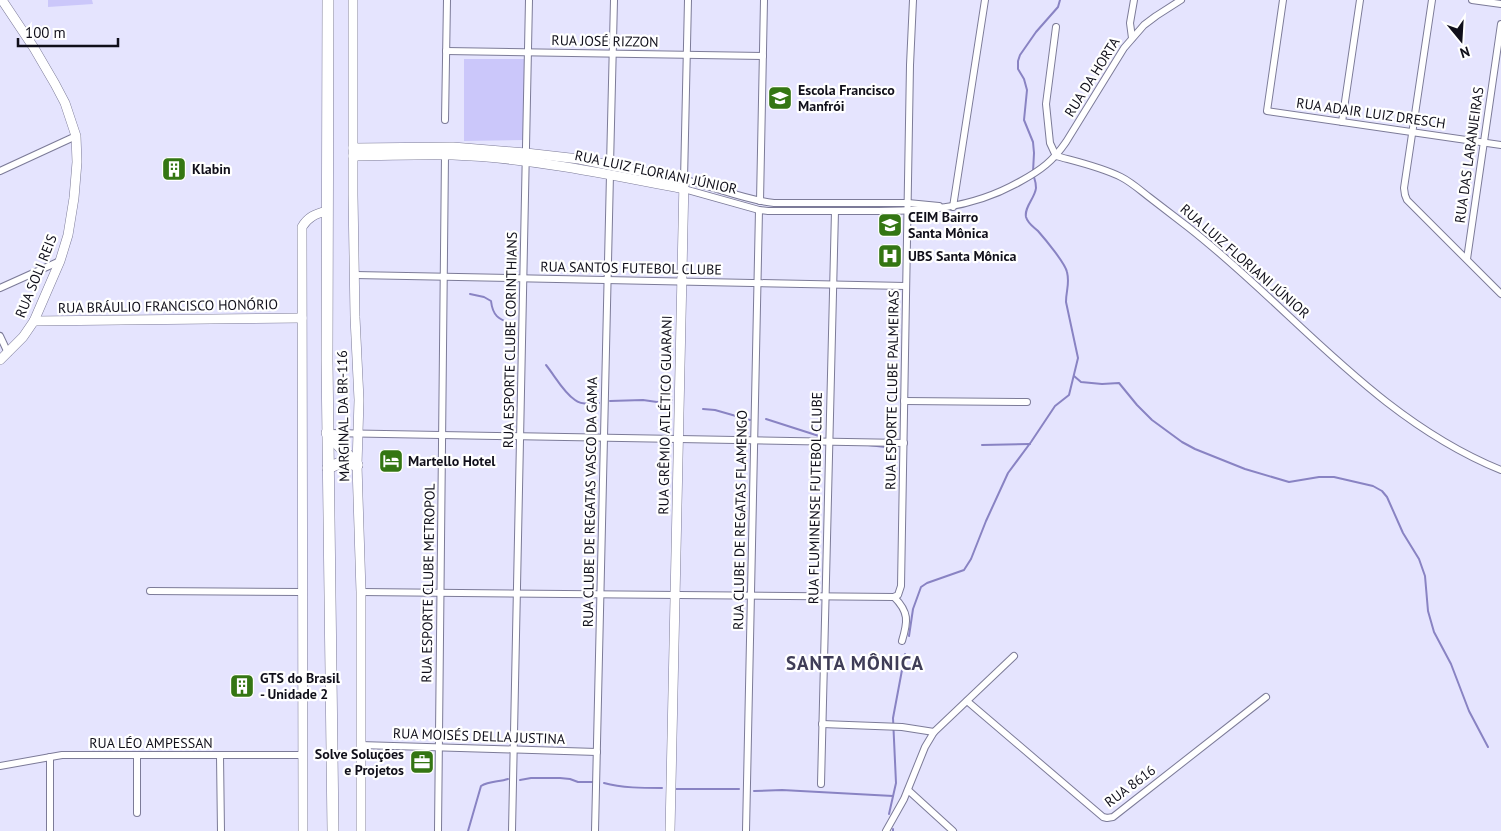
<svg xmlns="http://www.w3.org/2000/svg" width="1501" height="831" viewBox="0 0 1501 831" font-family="'PT Sans',sans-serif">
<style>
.green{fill:#cbc7fa}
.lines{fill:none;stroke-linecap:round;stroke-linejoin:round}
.stream{stroke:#8983c3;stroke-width:2}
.street-casing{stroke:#7c7b98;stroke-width:8}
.secondary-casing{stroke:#7c7b98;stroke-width:10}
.highway-casing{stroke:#7c7b98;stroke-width:12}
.street{stroke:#fff;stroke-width:6}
.secondary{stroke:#fff;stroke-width:9}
.highway{stroke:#fff;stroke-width:11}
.labels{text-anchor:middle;stroke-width:4.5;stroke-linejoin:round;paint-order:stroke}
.street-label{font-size:14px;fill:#100f1a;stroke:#fff}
.poi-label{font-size:14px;font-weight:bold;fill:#100f1a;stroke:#fff;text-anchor:start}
.district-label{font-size:19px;font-weight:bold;letter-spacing:1px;fill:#3f3d57;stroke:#fff}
</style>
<rect width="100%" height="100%" fill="#e5e4fe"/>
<g class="green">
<polygon points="48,0 92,0 93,4 48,7"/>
<polygon points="464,59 524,59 524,140 464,141"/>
</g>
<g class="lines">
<g class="stream">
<polyline points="1033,172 1034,153 1033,142 1024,120 1027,90 1024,79 1018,69 1018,61 1020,55 1036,32 1058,7 1060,0"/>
<path d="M470,294L484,297L491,301C493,318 500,319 514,325"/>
<path d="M546,365C555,376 563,392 575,400C581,405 592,404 599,403"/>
<polyline points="1074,376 1081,382 1102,384 1119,383 1137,405 1152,420 1182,442 1195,449 1245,469 1289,482 1319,477 1334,477 1373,486 1382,491 1387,497 1403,533 1419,559 1425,576 1428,611 1434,632 1451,664 1469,711 1488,747"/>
<polyline points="610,401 643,400 657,402 672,400"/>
<polyline points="703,409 715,410 750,420"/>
<polyline points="766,419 819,436"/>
<polyline points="868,445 894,448"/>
<polyline points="982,445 1030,444"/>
<path d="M909,636L913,609L921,587L927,583L964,570L971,559L986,521L1008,473L1031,442L1055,406L1069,395L1078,358L1066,302C1066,290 1070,284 1067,272C1065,263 1045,239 1038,231C1034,227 1028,224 1026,217C1024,207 1035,198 1036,188C1036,185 1035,180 1034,177"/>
<polyline points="520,780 531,778 560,778 570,779 578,782 593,782"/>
<path d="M604,783C622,788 643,788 662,788"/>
<polyline points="676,789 739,789"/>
<polyline points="754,791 782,790 893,796"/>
<polyline points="889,814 896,783 893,718 905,654"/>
<polyline points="893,829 893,831"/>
<path d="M468,831L481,786C489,781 499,782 508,779"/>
</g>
<defs>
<g id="street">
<path d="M688,0L684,180C714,186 744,200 774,203H908L939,206"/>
<polyline points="1283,0 1267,111 1501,145"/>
<polyline points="1432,0 1404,188 1405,195 1407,200 1501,294"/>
<polyline points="1472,0 1501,4"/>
<polyline points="1056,27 1046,104 1050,143 1056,156"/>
<polyline points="1132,38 1130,23 1134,0"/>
<polyline points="446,51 763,56"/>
<polyline points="445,120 447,0"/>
<polyline points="1342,122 1360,0"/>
<path d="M1056,156C1078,162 1101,167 1121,177C1131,182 1140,190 1149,197C1162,207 1175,217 1188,227C1292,308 1375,419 1501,470"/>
<polyline points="610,165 614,0"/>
<polyline points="0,171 76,136"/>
<path d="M684,189L759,210L768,211C798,211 829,211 859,211C919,211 967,212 1021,181C1041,170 1053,161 1066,142L1124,48L1144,25L1156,16L1181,0"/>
<polyline points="760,201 764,0"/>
<polyline points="953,207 985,0"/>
<polyline points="1467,259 1501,24"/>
<polyline points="355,275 906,286"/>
<polyline points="0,288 60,261"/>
<polyline points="0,336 8,353"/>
<polyline points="904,401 1027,402"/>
<polyline points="329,433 904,443"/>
<polyline points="150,591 302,592"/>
<polyline points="361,592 894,597"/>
<polyline points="894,597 898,595 901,586 910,65 913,0"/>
<path d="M894,597C909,612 908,621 902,641"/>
<polyline points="967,701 1103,817 1107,818 1113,817 1266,697"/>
<polyline points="822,724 902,727 934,732"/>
<polyline points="360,745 597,752"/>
<polyline points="137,755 137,813"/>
<polyline points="220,756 221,831"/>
<polyline points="50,757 50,831"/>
<polyline points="0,766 62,755 303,755"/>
<polyline points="821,784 835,211"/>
<polyline points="908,790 953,831"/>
<polyline points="438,831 445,155"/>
<polyline points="512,831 529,0"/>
<polyline points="595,831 610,174"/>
<polyline points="746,831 759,210"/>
<polyline points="886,831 904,799 925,747 934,732 1014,656"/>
</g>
<g id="secondary">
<polyline points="353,0 353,195 355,317 359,400 357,465 361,592 361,831"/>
<polyline points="353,148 453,147 526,153 579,159 684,180 670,831"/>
<path d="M353,156C386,156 420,154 453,155C531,158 608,174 684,189"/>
<polyline points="34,321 302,318"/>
<polyline points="0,360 23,337 34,321 60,261 68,235 74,198 77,162 76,136 65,103 55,84 34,48 2,0"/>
<path d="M303,831L302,227C308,217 315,214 327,211"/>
</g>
<g id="highway">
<polyline points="328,0 327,360 333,831"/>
<polyline points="327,433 357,465"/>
<polyline points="328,468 342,462 357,465"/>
</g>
</defs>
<use href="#street" class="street-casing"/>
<use href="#secondary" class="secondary-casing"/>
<use href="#highway" class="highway-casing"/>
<use href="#street" class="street"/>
<use href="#secondary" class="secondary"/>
<use href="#highway" class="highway"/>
</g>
<defs>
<symbol id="school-square" viewBox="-11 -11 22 22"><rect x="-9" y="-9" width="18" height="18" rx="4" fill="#347613" stroke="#fff"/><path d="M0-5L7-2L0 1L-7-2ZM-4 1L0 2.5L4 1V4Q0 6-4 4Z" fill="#fff"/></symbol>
<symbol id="building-square" viewBox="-11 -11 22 22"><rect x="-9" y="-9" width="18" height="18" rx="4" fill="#347613" stroke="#fff"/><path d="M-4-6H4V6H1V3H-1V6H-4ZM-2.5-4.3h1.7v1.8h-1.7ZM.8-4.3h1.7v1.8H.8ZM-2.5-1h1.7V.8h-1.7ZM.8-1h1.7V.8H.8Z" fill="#fff"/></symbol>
<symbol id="hospital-square" viewBox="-11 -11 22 22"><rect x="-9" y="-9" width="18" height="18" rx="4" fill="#347613" stroke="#fff"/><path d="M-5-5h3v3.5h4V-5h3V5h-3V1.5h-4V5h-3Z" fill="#fff"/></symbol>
<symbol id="hotel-square" viewBox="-11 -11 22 22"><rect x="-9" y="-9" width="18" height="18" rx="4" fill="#347613" stroke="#fff"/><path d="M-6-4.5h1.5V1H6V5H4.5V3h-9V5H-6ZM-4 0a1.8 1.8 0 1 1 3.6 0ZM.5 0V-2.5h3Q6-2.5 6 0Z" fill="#fff"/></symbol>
<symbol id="office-square" viewBox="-11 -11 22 22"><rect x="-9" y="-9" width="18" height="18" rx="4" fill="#347613" stroke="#fff"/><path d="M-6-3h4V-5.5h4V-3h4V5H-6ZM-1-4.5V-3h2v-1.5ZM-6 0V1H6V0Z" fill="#fff"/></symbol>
</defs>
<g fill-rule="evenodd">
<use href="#school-square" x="766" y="84" width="28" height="28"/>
<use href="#building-square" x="160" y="155" width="28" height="28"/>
<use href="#school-square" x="876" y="211" width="28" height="28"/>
<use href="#hospital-square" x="876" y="242" width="28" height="28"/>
<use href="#hotel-square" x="377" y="447" width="28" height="28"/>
<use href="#building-square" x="228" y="672" width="28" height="28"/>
<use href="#office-square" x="408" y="748" width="28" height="28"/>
</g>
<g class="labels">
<g class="street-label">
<text transform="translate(605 41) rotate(1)" y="5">RUA JOSÉ RIZZON</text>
<text transform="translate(1092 77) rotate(-58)" y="5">RUA DA HORTA</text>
<text transform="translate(1371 113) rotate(8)" y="5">RUA ADAIR LUIZ DRESCH</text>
<text transform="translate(1469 155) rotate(-82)" y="5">RUA DAS LARANJEIRAS</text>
<text transform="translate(656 172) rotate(12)" y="5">RUA LUIZ FLORIANI JÚNIOR</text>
<text transform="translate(1245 261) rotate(41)" y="5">RUA LUIZ FLORIANI JÚNIOR</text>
<text transform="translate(631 268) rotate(1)" y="5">RUA SANTOS FUTEBOL CLUBE</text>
<text transform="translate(36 276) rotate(-68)" y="5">RUA SOLI REIS</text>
<text transform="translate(168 306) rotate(-1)" y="5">RUA BRÁULIO FRANCISCO HONÓRIO</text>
<text transform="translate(510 340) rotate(-89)" y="5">RUA ESPORTE CLUBE CORINTHIANS</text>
<text transform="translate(892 390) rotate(-89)" y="5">RUA ESPORTE CLUBE PALMEIRAS</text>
<text transform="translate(665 415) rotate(-89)" y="5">RUA GRÊMIO ATLÉTICO GUARANI</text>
<text transform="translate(343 416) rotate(-91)" y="5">MARGINAL DA BR-116</text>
<text transform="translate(815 498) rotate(-89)" y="5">RUA FLUMINENSE FUTEBOL CLUBE</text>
<text transform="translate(590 502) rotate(-89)" y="5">RUA CLUBE DE REGATAS VASCO DA GAMA</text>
<text transform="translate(740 520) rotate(-89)" y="5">RUA CLUBE DE REGATAS FLAMENGO</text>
<text transform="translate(428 583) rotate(-89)" y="5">RUA ESPORTE CLUBE METROPOL</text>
<text transform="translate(479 736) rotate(2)" y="5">RUA MOISÉS DELLA JUSTINA</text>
<text x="151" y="748">RUA LÉO AMPESSAN</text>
<text transform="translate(1130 786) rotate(-37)" y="5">RUA 8616</text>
</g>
<g class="poi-label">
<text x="798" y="95">Escola Francisco<tspan x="798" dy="16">Manfrói</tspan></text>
<text x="192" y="174">Klabin</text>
<text x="908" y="222">CEIM Bairro<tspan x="908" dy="16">Santa Mônica</tspan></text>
<text x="908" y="261">UBS Santa Mônica</text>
<text x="408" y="466">Martello Hotel</text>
<text x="260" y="683">GTS do Brasil<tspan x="260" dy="16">- Unidade 2</tspan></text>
<text x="404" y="759" text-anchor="end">Solve Soluções<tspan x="404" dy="16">e Projetos</tspan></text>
</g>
<g class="district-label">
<text x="855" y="670">SANTA MÔNICA</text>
</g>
</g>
<g transform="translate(1461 40) rotate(162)" stroke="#ffffff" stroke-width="4" paint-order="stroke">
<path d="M0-4L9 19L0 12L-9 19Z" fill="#100f1a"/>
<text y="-8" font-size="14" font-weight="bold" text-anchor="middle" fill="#100f1a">N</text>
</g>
<path d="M18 38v8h100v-8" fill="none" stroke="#100f1a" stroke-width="2.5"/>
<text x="25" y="38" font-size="15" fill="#100f1a" stroke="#ffffff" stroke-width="4" paint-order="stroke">100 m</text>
</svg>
